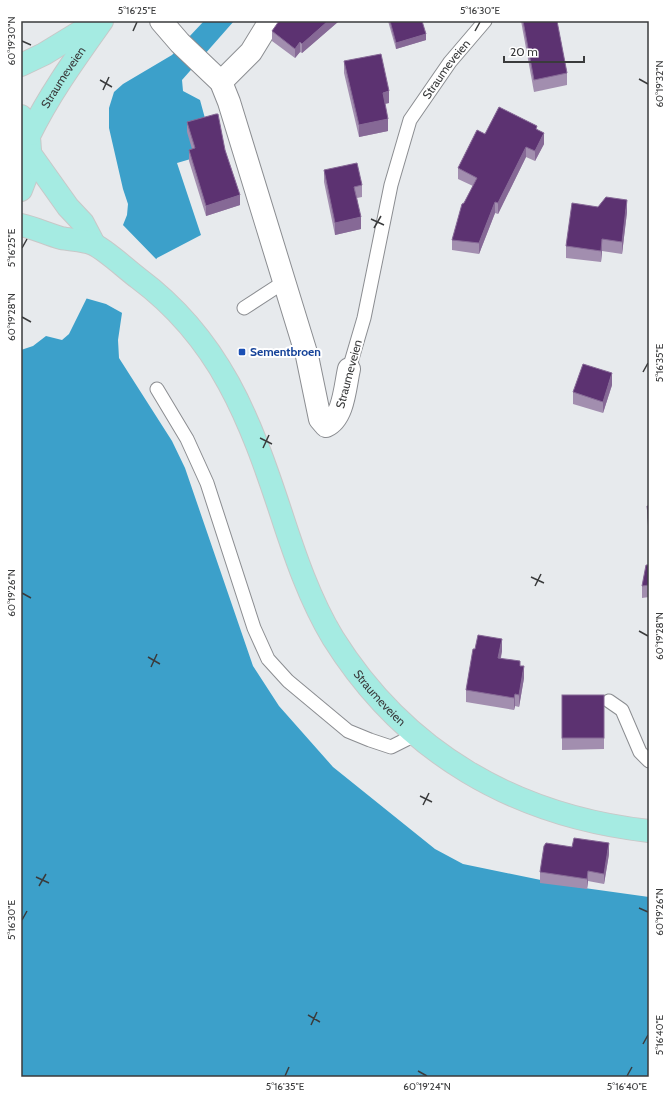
<svg xmlns="http://www.w3.org/2000/svg" width="670" height="1098" viewBox="0 0 670 1098" font-family="Cabin,sans-serif">
<style>
.water{fill:#3ca0ca}
.pier{fill:#e7eaed}
.lines{fill:none;stroke-linecap:round;stroke-linejoin:round}
.lane-casing{stroke:#8b8d91;stroke-width:15}
.street-casing{stroke:#8b8d91;stroke-width:24}
.primary-casing{stroke:#c8c8c8;stroke-width:24}
.lane{stroke:#fff;stroke-width:13}
.street{stroke:#fff;stroke-width:22}
.primary{stroke:#a5ebe2;stroke-width:22}
.wall{fill:#a28eaf}
.shaded-wall{fill:#866996}
.building{fill:#5c3271;stroke:#866996}
.ticks{fill:none;stroke:#3a3b3c;stroke-width:1.5}
.transit-dot{fill:#1a4fb4;stroke:#fff;stroke-width:1.5}
.labels{text-anchor:middle;stroke-width:4;stroke-linejoin:round;paint-order:stroke}
.street-label{font-size:12px;fill:#3a3b3c;stroke:#fff}
.transit-label{font-size:12px;font-weight:bold;fill:#164399;stroke:#fff;text-anchor:start}
.neatline{fill:none;stroke:#3a3b3c;stroke-width:1.5}
.ticks-label{font-size:10px;text-anchor:middle;fill:#3a3b3c}
</style>
<rect width="100%" height="100%" fill="#e7eaed"/>
<polygon class="water" points="204,21 234,21 182,80 183,91 200,100 206,122 211,153 177,163 201,235 157,258 122,313 118,340 119,358 172,441 185,468 253,666 279,706 333,767 435,849 463,864 570,886 649,897 649,1077 21,1077 21,350 33,346 46,336 62,340 69,334 123,225 127,215 128,204 123,189 109,128 109,108 114,92 123,84 172,55"/>
<polygon class="pier" points="122,224 157,260 124,314 106,304 85,298"/>
<g class="lines">
<defs>
<g id="lane">
<polyline points="244,308 284,282"/>
<path id="s1" d="M349,369L364,318L391,185L410,120L450,62L485,21"/>
<polyline points="157,389 187,439 207,483 254,628 268,659 288,681 348,731 370,740 391,747 415,735"/>
<polyline points="609,701 622,710 640,752 649,761"/>
</g>
<g id="street">
<path d="M161,21L180,43L221,82L229,102L307,356L320,419L326,426C344,418 345,386 349,369"/>
<polyline points="221,82 251,52 270,21"/>
</g>
<g id="primary">
<polyline points="21,65 44,54 98,21"/>
<path d="M21,116C34,140 32,165 21,190"/>
<path id="s2" d="M29,136C49,95 75,59 102,21"/>
<polyline points="31,155 68,207 83,223 94,244"/>
<path id="s3" d="M21,225C35,228 47,234 61,238C71,240 84,240 93,244C106,250 126,269 138,278C220,339 250,419 281,513C295,556 310,600 333,638C405,753 515,816 649,831"/>
</g>
</defs>
<use href="#lane" class="lane-casing"/>
<use href="#street" class="street-casing"/>
<use href="#primary" class="primary-casing"/>
<use href="#lane" class="lane"/>
<use href="#street" class="street"/>
<use href="#primary" class="primary"/>
</g>
<g class="wall">
<polygon points="339,21 302,53 300,52 295,58 272,41 272,31"/>
<polygon points="388,21 422,21 426,40 396,49"/>
<polygon points="521,21 557,21 567,73 567,85 534,92"/>
<polygon points="344,61 389,103 385,104 388,131 359,137 344,73"/>
<polygon points="187,122 225,150 240,205 206,216 189,161 189,150 192,149 187,132"/>
<polygon points="537,129 544,144 535,161 526,157 498,214 495,213 479,254 452,250 452,240 464,203 473,186 458,179 458,168 485,134"/>
<polygon points="324,170 362,185 362,197 357,198 361,229 335,235 324,182"/>
<polygon points="627,212 622,254 602,251 601,262 566,258 566,246"/>
<polygon points="612,385 603,413 573,404 573,392"/>
<polygon points="647,506 649,506 649,534 647,518"/>
<polygon points="649,565 649,597 642,598 642,586"/>
<polygon points="475,649 502,651 501,658 520,666 524,678 519,707 515,706 514,710 466,702 466,690"/>
<polygon points="562,695 604,695 604,749 562,750"/>
<polygon points="609,854 604,884 588,881 587,889 540,883 540,872"/>
</g>
<g class="shaded-wall">
<polygon points="328,21 339,21 302,53 302,44"/>
<polygon points="426,34 426,40 396,49 396,43"/>
<polygon points="300,42 300,52 295,58 295,49"/>
<polygon points="389,91 389,103 383,104 383,93"/>
<polygon points="388,119 388,131 359,137 359,125"/>
<polygon points="544,133 544,144 535,161 535,151"/>
<polygon points="526,147 526,157 498,214 498,203"/>
<polygon points="240,195 240,205 206,216 206,206"/>
<polygon points="627,200 627,212 622,254 622,242"/>
<polygon points="495,202 495,213 479,254 479,243"/>
<polygon points="361,217 361,229 335,235 335,223"/>
<polygon points="602,239 602,251 601,262 601,251"/>
<polygon points="612,373 612,385 603,413 603,402"/>
<polygon points="502,639 502,651 498,669 498,658"/>
<polygon points="524,666 524,678 519,707 519,695"/>
<polygon points="515,694 515,706 514,710 514,698"/>
<polygon points="609,843 609,854 604,884 604,874"/>
<polygon points="588,871 588,881 587,889 587,879"/>
</g>
<g class="building">
<polygon points="279,21 328,21 302,44 300,42 295,49 272,31"/>
<polygon points="390,21 422,21 426,34 396,43"/>
<polygon points="523,21 557,21 567,73 534,80"/>
<polygon points="381,54 389,91 383,93 388,119 359,125 344,61"/>
<polygon points="499,107 537,126 536,129 544,133 535,151 526,147 498,203 495,202 479,243 452,240 462,204 464,203 477,178 458,168 477,130 485,134"/>
<polygon points="216,114 218,114 225,150 240,195 206,206 189,150 195,148 187,122"/>
<polygon points="357,163 362,185 354,187 361,217 335,223 324,170"/>
<polygon points="606,197 627,200 622,242 602,239 601,251 566,246 572,203 598,207"/>
<polygon points="583,364 612,373 603,402 573,392"/>
<polygon points="647,506 649,506 649,523"/>
<polygon points="646,565 649,565 649,585 642,586"/>
<polygon points="478,635 502,639 498,658 520,661 520,666 524,666 519,695 515,694 514,698 466,690 473,649 475,649"/>
<rect x="562" y="695" width="42" height="43"/>
<polygon points="574,838 609,843 604,874 588,871 587,879 540,872 544,846 546,843 572,847"/>
</g>
<path class="ticks" d="M133,31L137,22M475,31L480,22M22,41L31,45M639,79L648,84M100,80L112,87M103,90L109,77M371,219L384,225M374,228L381,216M22,248L27,239M22,317L31,322M643,372L648,363M260,438L272,444M263,448L269,435M531,577L544,583M535,586L541,574M22,593L31,598M639,631L648,636M148,657L160,664M151,667L157,654M420,796L432,802M423,805L429,793M36,877L49,883M39,886L46,874M639,908L648,912M22,920L27,911M308,1015L320,1022M311,1025L317,1012M643,1044L648,1035M418,1071L427,1076M285,1076L289,1067M627,1076L632,1067"/>
<rect class="transit-dot" x="238" y="348" width="8" height="8" rx="2"/>
<g class="labels">
<g class="street-label">
<text dy="4" stroke="none"><textPath href="#s1" startOffset="319">Straumeveien</textPath></text>
<text dy="4" stroke="none"><textPath href="#s2" startOffset="68">Straumeveien</textPath></text>
<text transform="translate(349 374) rotate(-75)" y="4">Straumeveien</text>
<text dy="4" stroke="none"><textPath href="#s3" startOffset="623">Straumeveien</textPath></text>
</g>
<g class="transit-label">
<text x="250" y="356">Sementbroen</text>
</g>
</g>
<rect width="670" height="1098" fill="none" stroke="#ffffff" stroke-width="44"/>
<path d="M504 56v6h80v-6" fill="none" stroke="#3a3b3c" stroke-width="2"/>
<text x="510" y="56" font-size="12" fill="#3a3b3c" stroke="#ffffff" stroke-width="3" paint-order="stroke">20 m</text>
<rect x="22" y="22" width="626" height="1054" class="neatline"/>
<g class="ticks-label">
<text x="137" y="14">5°16'25"E</text>
<text x="480" y="14">5°16'30"E</text>
<text transform="translate(11 41) rotate(-90)" y="4">60°19'30"N</text>
<text transform="translate(659 84) rotate(-90)" y="4">60°19'32"N</text>
<text transform="translate(11 248) rotate(-90)" y="4">5°16'25"E</text>
<text transform="translate(11 317) rotate(-90)" y="4">60°19'28"N</text>
<text transform="translate(659 363) rotate(-90)" y="4">5°16'35"E</text>
<text transform="translate(11 593) rotate(-90)" y="4">60°19'26"N</text>
<text transform="translate(659 636) rotate(-90)" y="4">60°19'28"N</text>
<text transform="translate(659 912) rotate(-90)" y="4">60°19'26"N</text>
<text transform="translate(11 920) rotate(-90)" y="4">5°16'30"E</text>
<text transform="translate(659 1035) rotate(-90)" y="4">5°16'40"E</text>
<text x="285" y="1090">5°16'35"E</text>
<text x="427" y="1090">60°19'24"N</text>
<text x="627" y="1090">5°16'40"E</text>
</g>
</svg>
